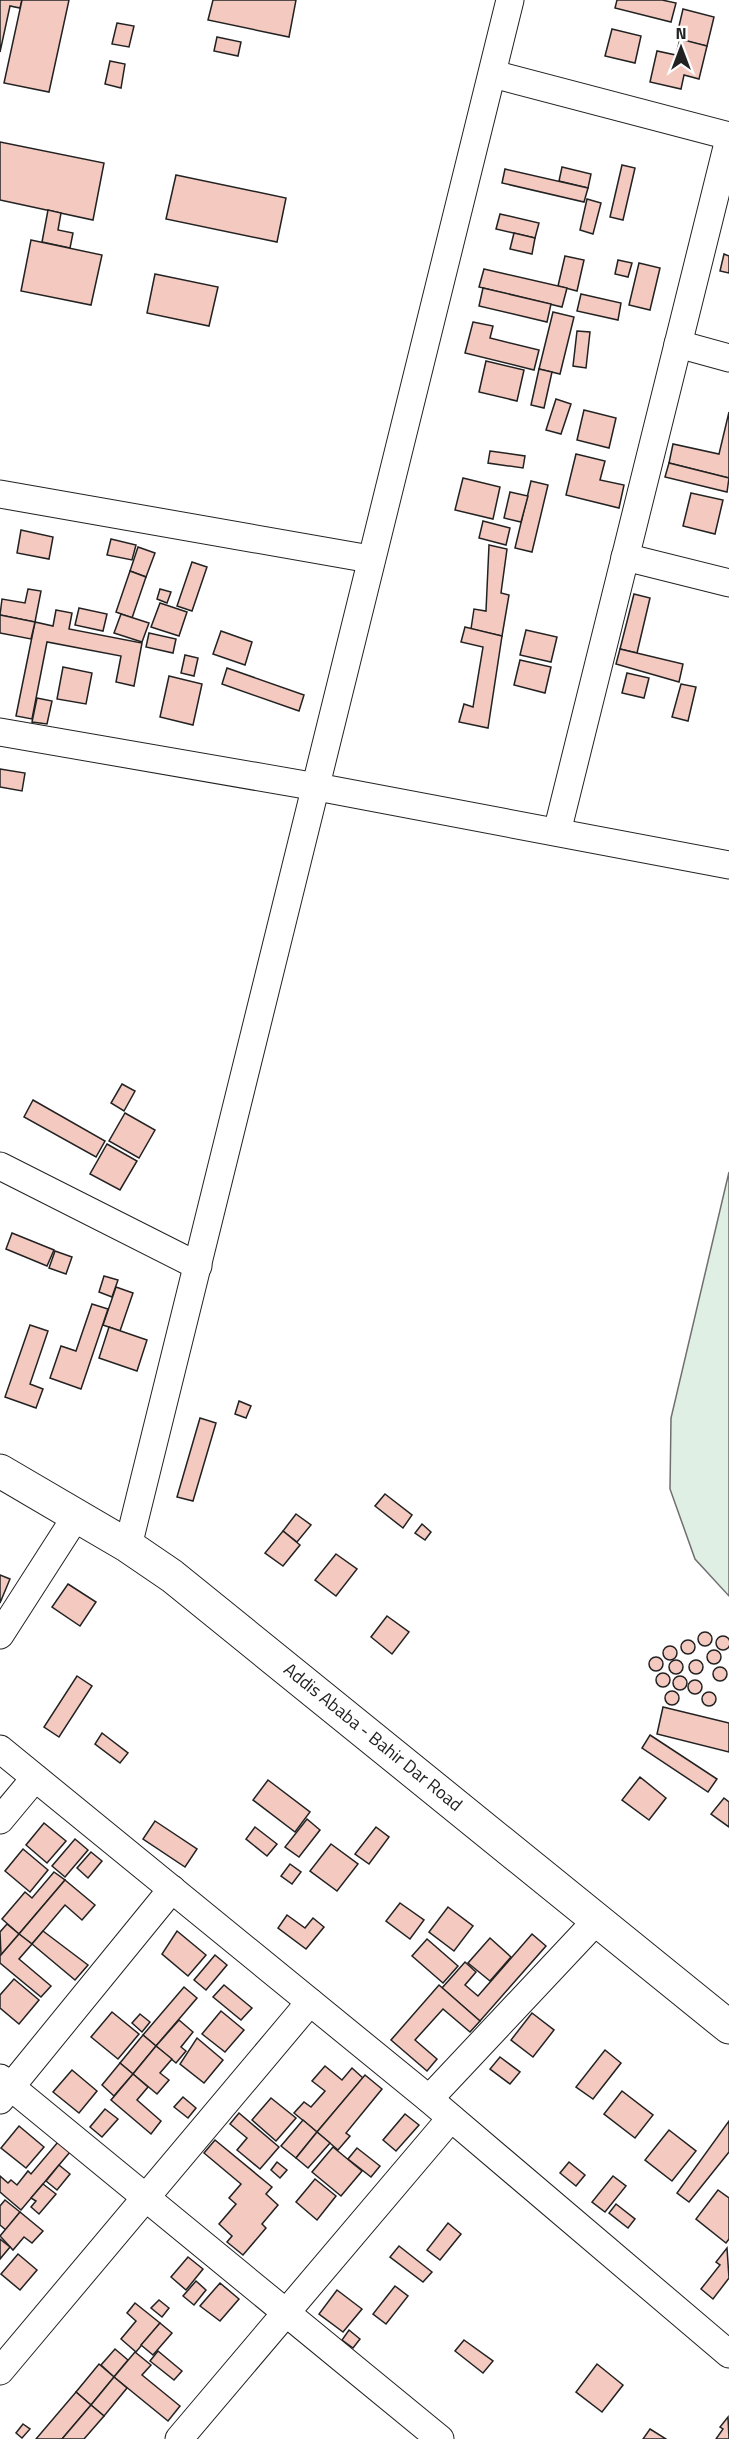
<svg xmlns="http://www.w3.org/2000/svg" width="729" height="2439" viewBox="0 0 729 2439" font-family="'Titillium Web',sans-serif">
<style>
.green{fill:#e0efe3;stroke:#6f6f6f;stroke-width:1.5}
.building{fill:#f3c9c0;stroke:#222;stroke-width:1.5}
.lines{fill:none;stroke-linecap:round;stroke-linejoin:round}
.minor-casing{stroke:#222;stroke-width:29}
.highway-casing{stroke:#222;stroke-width:35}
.minor{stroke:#fff;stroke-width:27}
.highway{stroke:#fff;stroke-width:33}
.labels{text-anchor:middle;stroke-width:4.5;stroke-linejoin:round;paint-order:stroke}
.street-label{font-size:18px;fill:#222;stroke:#fff}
</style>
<rect width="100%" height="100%" fill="#fff"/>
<polygon class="green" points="729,1172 729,1596 695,1559 670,1489 671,1418"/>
<g class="building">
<polygon points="0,0 22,0 20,8 10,6 0,52"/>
<polygon points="22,0 69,0 49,92 4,83"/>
<polygon points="213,0 296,0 289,37 208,20"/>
<polygon points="617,0 662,0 676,3 671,22 615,8"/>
<polygon points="683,9 714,17 707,46 676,39"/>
<polygon points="117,23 134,26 129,47 112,44"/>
<polygon points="612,29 641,36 635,63 605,56"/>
<polygon points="217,37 241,42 238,56 214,51"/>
<polygon points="680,39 707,46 699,79 684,75 681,89 650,82 657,51 676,55"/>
<polygon points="110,61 125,64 121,88 105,84"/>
<polygon points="0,142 104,163 93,220 0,200"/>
<polygon points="622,165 635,168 623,220 610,217"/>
<polygon points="562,167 591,174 588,188 559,181"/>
<polygon points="505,169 588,188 584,202 502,183"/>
<polygon points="176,175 286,198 277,242 166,219"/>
<polygon points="587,199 601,203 593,234 580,230"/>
<polygon points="48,210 61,213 58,230 73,233 70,248 42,242"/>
<polygon points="500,214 539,223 535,238 496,229"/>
<polygon points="514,233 535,238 532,254 510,249"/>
<polygon points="31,240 102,255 91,305 21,291"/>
<polygon points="724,254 729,256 729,273 720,271"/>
<polygon points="565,256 584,260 577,291 558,286"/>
<polygon points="618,260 632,263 628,277 615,274"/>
<polygon points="639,263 660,268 650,310 629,305"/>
<polygon points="484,269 567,288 562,307 479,287"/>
<polygon points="155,274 218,287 209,326 147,313"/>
<polygon points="483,288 551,304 547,322 479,306"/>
<polygon points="581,294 621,303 618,320 577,311"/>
<polygon points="553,312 574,317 560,374 539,369"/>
<polygon points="473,322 493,326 490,338 539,350 534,370 465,353"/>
<polygon points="577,331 590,332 586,368 573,366"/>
<polygon points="486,361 524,370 517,401 479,392"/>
<polygon points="539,369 552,372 544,408 531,405"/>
<polygon points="556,399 571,404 561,434 546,430"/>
<polygon points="584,410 616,418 609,448 577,440"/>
<polygon points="729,412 729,478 669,463 673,444 719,454"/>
<polygon points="490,451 525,456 523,468 488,463"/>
<polygon points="576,454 605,461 600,480 624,485 619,508 566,495"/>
<polygon points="669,463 729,478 727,492 665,477"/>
<polygon points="463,478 500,487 493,519 455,510"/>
<polygon points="531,481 548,485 532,552 515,548"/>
<polygon points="510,492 528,496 521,522 504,518"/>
<polygon points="691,493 723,500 715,534 683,526"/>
<polygon points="483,521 510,528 506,545 479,538"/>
<polygon points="21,530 53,537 49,559 17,553"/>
<polygon points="111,539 136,545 132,560 107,555"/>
<polygon points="489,545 507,549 501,593 509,595 502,636 471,629 474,609 486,611"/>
<polygon points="138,547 155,553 146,577 130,571"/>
<polygon points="192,562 207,567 192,611 177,606"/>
<polygon points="130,571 146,577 132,618 116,612"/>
<polygon points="28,589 41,591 35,622 0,615 2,599 25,603"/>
<polygon points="160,589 171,592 167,603 157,599"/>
<polygon points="634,594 650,598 637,653 620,649"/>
<polygon points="160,603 187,612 179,636 151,627"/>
<polygon points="79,608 107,614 103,631 75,625"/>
<polygon points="56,610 72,613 69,629 142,643 134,686 116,682 121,656 47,642 32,719 16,716 35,622 53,626"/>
<polygon points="121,614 149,623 142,642 114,633"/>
<polygon points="0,615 35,622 31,639 0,633"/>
<polygon points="465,627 502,636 488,728 459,722 464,704 473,707 483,647 461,642"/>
<polygon points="526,630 557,637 551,662 520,655"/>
<polygon points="221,631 252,642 245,665 213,654"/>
<polygon points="149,633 176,639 173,653 146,647"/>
<polygon points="620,649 683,664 679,682 616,664"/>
<polygon points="185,655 198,658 194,676 181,673"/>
<polygon points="520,660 551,667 545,693 514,685"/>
<polygon points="63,667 92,673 86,704 57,699"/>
<polygon points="227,668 304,695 299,711 222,684"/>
<polygon points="627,673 649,678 644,698 622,693"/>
<polygon points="169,676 202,684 193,725 160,717"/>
<polygon points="681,684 696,687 688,721 672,717"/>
<polygon points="37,698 52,701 47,724 32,722"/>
<polygon points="0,769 25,773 22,791 0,787"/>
<polygon points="122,1084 135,1091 124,1111 111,1103"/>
<polygon points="33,1100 105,1141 96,1157 24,1117"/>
<polygon points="125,1113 155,1130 139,1158 109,1141"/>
<polygon points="107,1144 137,1161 120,1190 90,1174"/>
<polygon points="12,1233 54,1250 47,1266 6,1249"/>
<polygon points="55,1251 72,1257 66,1274 49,1268"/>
<polygon points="104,1276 118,1280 112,1297 99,1292"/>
<polygon points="116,1287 133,1293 120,1331 103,1325"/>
<polygon points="92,1304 108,1309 81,1389 50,1378 61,1346 76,1351"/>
<polygon points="30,1325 48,1331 30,1384 43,1389 36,1408 5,1397"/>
<polygon points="109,1327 147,1340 137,1371 99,1358"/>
<polygon points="239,1401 251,1406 246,1418 235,1414"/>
<polygon points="200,1418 216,1423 193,1501 177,1497"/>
<polygon points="385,1494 412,1515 403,1528 375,1506"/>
<polygon points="296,1514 311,1525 297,1542 283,1531"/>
<polygon points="422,1524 431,1532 425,1540 415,1533"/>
<polygon points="283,1531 300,1545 283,1566 265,1553"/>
<polygon points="336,1554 357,1569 336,1596 315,1580"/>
<polygon points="0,1575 10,1579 0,1603"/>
<polygon points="68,1584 96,1602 80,1626 52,1607"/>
<polygon points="387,1616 409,1632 392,1654 371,1637"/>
<circle cx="705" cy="1639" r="7"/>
<circle cx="723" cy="1643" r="7"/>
<circle cx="688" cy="1647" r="7"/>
<circle cx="670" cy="1653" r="7"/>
<circle cx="714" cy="1657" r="7"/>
<circle cx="656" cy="1664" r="7"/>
<circle cx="676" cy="1667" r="7"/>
<circle cx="696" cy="1667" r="7"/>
<circle cx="720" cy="1674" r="7"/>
<circle cx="663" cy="1680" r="7"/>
<polygon points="77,1676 92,1686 59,1737 44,1727"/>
<circle cx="680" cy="1683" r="7"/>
<circle cx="695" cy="1687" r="7"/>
<circle cx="672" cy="1698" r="7"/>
<circle cx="709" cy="1699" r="7"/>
<polygon points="663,1707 729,1723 729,1752 657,1734"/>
<polygon points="102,1733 128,1753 120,1763 95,1744"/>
<polygon points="650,1735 717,1779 708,1792 642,1748"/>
<polygon points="640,1777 666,1798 649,1820 622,1800"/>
<polygon points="268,1780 310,1812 295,1832 253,1800"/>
<polygon points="724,1798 729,1802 729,1827 711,1814"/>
<polygon points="307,1819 320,1830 299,1857 285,1847"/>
<polygon points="155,1821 197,1849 185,1867 143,1839"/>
<polygon points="44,1823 66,1841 47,1863 26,1845"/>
<polygon points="255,1827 277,1844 267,1856 246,1839"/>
<polygon points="376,1827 389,1837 369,1864 355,1854"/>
<polygon points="75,1839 88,1850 65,1877 52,1866"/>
<polygon points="331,1844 358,1864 337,1891 310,1871"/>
<polygon points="23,1849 48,1870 30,1892 5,1871"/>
<polygon points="91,1852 102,1861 88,1878 77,1868"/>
<polygon points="290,1864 301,1872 292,1884 281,1876"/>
<polygon points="54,1872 65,1880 19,1934 2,1919 25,1892 32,1898"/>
<polygon points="65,1880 95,1905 82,1920 65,1905 32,1944 19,1934"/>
<polygon points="400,1903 424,1920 410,1939 386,1921"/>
<polygon points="448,1907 473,1926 454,1951 429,1932"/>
<polygon points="287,1915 305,1928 313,1918 324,1927 306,1949 278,1928"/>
<polygon points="7,1924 19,1934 1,1955 0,1932"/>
<polygon points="43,1931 88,1965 75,1980 32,1944"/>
<polygon points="177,1931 206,1955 188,1976 162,1954"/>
<polygon points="19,1934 32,1944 19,1959 51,1986 41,1997 0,1963 0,1956"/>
<polygon points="532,1934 546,1946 480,2021 442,1988 465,1962 476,1972 465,1985 478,1996"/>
<polygon points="490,1938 511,1957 490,1981 468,1963"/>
<polygon points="427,1939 458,1966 443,1983 412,1956"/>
<polygon points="215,1955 227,1965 206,1990 194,1980"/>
<polygon points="14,1979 39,2000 19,2024 0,2008 0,1995"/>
<polygon points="224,1985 252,2008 241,2020 213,1997"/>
<polygon points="439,1985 480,2021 470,2032 443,2009 415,2040 437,2059 427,2071 391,2040"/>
<polygon points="184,1987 197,1998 156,2046 143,2035"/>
<polygon points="221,2011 244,2030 225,2052 202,2034"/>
<polygon points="112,2012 139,2034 118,2059 91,2037"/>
<polygon points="532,2013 554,2030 533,2057 511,2040"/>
<polygon points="140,2014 150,2022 142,2032 132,2023"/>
<polygon points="179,2020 193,2032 181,2047 186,2051 176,2063 156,2046"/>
<polygon points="143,2035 156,2046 133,2074 120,2063"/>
<polygon points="197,2038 223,2060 204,2083 180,2064"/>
<polygon points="156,2046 172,2059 160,2073 169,2080 157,2094 133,2074"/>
<polygon points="605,2050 621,2063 593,2099 576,2087"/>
<polygon points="500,2057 520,2072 510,2084 490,2069"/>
<polygon points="120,2063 133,2074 114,2096 102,2085"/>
<polygon points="325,2066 342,2080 352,2068 363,2078 317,2132 294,2113 304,2102 311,2107 325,2091 312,2081"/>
<polygon points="72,2070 97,2091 79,2113 53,2092"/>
<polygon points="133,2074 148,2087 137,2100 161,2121 151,2134 111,2100"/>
<polygon points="365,2075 382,2089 346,2133 350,2136 338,2150 317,2132"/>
<polygon points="622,2091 653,2115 635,2138 604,2114"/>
<polygon points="183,2097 196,2108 188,2118 174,2107"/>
<polygon points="271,2098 296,2118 276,2141 252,2120"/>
<polygon points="105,2109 118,2119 102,2137 90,2127"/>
<polygon points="239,2113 279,2147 260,2169 237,2150 247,2138 230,2124"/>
<polygon points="405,2114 419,2125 396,2151 383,2140"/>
<polygon points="303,2120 317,2132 296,2158 281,2146"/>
<polygon points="729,2121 729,2152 689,2202 677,2193"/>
<polygon points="19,2126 44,2147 26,2168 1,2148"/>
<polygon points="669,2130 696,2151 672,2181 645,2160"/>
<polygon points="317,2132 330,2143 308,2168 296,2158"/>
<polygon points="215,2140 272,2187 266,2194 278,2205 262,2224 266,2228 243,2255 227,2242 232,2236 219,2224 236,2204 229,2198 241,2184 204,2153"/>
<polygon points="58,2142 70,2152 21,2210 0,2192 0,2176 8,2183 11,2180 17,2185 28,2171 31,2174"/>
<polygon points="333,2147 362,2171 341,2196 312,2172"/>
<polygon points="357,2148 380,2166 371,2177 348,2159"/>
<polygon points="277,2162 287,2170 280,2178 271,2170"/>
<polygon points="569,2162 585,2175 576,2186 560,2173"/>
<polygon points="59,2165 70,2174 57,2190 46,2181"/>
<polygon points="613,2176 626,2186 605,2212 592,2202"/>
<polygon points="315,2179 336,2196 317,2220 296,2202"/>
<polygon points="43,2184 56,2194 39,2214 31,2207 36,2201 31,2198"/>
<polygon points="718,2190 729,2198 729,2239 726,2243 696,2219"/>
<polygon points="5,2200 20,2212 6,2230 0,2225 0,2206"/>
<polygon points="616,2204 635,2219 628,2228 609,2213"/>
<polygon points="20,2212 43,2231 32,2243 24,2237 13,2250 0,2236"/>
<polygon points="448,2223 461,2234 440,2260 427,2250"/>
<polygon points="0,2239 10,2247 0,2259"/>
<polygon points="399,2246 432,2272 423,2282 390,2257"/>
<polygon points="727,2248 729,2278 713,2299 701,2289 720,2265 716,2262"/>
<polygon points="18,2254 37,2270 20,2290 1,2274"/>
<polygon points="188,2257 203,2269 186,2290 171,2277"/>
<polygon points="196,2281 206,2290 194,2305 183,2296"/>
<polygon points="220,2283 239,2299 220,2321 200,2306"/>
<polygon points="395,2286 408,2296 386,2324 373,2314"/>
<polygon points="337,2290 362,2309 343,2332 319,2314"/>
<polygon points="159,2300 169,2308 162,2317 151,2308"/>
<polygon points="135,2303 160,2323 136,2352 121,2339 136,2321 127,2313"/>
<polygon points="160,2323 172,2333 153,2355 141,2345"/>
<polygon points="349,2330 360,2339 353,2348 342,2340"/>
<polygon points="464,2340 493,2361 483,2373 455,2351"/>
<polygon points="115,2349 128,2360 114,2377 101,2365"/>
<polygon points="158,2351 182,2371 174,2380 150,2361"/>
<polygon points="135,2352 151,2365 142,2375 180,2406 168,2421 114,2377"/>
<polygon points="99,2364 114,2377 91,2405 76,2392"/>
<polygon points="597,2364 623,2385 602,2412 576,2392"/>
<polygon points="114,2377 127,2388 104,2416 91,2405"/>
<polygon points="76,2392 91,2405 62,2439 36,2439"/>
<polygon points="91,2405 104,2416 84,2439 62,2439"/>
<polygon points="728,2417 729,2439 716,2439 723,2429 720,2427"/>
<polygon points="23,2424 30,2429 22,2438 16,2433"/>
<polygon points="650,2429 666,2439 643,2439"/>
</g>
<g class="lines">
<defs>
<g id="minor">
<polyline points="493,74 729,136"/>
<polyline points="678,344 729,358"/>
<polyline points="0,494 370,559"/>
<polyline points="625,557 729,583"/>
<polyline points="0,732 317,787 729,865"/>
<polyline points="557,832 729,139"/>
<polyline points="0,1166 198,1266"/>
<polyline points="128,1546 510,0"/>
<polyline points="0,1635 77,1515"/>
<polyline points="0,1749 429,2099 729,2354"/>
<polyline points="0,1820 35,1778"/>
<polyline points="0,2078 440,2439"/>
<polyline points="429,2099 598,1919"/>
<polyline points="0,2100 172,1889"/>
<polyline points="0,2371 310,2002"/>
<polyline points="179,2439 451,2118"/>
</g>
<polyline id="highway" points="0,1471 128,1546 172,1576 729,2027"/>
</defs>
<use href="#minor" class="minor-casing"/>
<use href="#highway" class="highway-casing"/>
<use href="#minor" class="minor"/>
<use href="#highway" class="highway"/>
</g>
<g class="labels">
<g class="street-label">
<text transform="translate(373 1737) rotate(39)" y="6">Addis Ababa - Bahir Dar Road</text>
</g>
</g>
<g transform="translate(681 48)" stroke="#ffffff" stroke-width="4.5" paint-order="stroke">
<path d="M0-4.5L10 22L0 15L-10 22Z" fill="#222222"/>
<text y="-9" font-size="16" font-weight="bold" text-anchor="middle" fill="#222222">N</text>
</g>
</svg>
